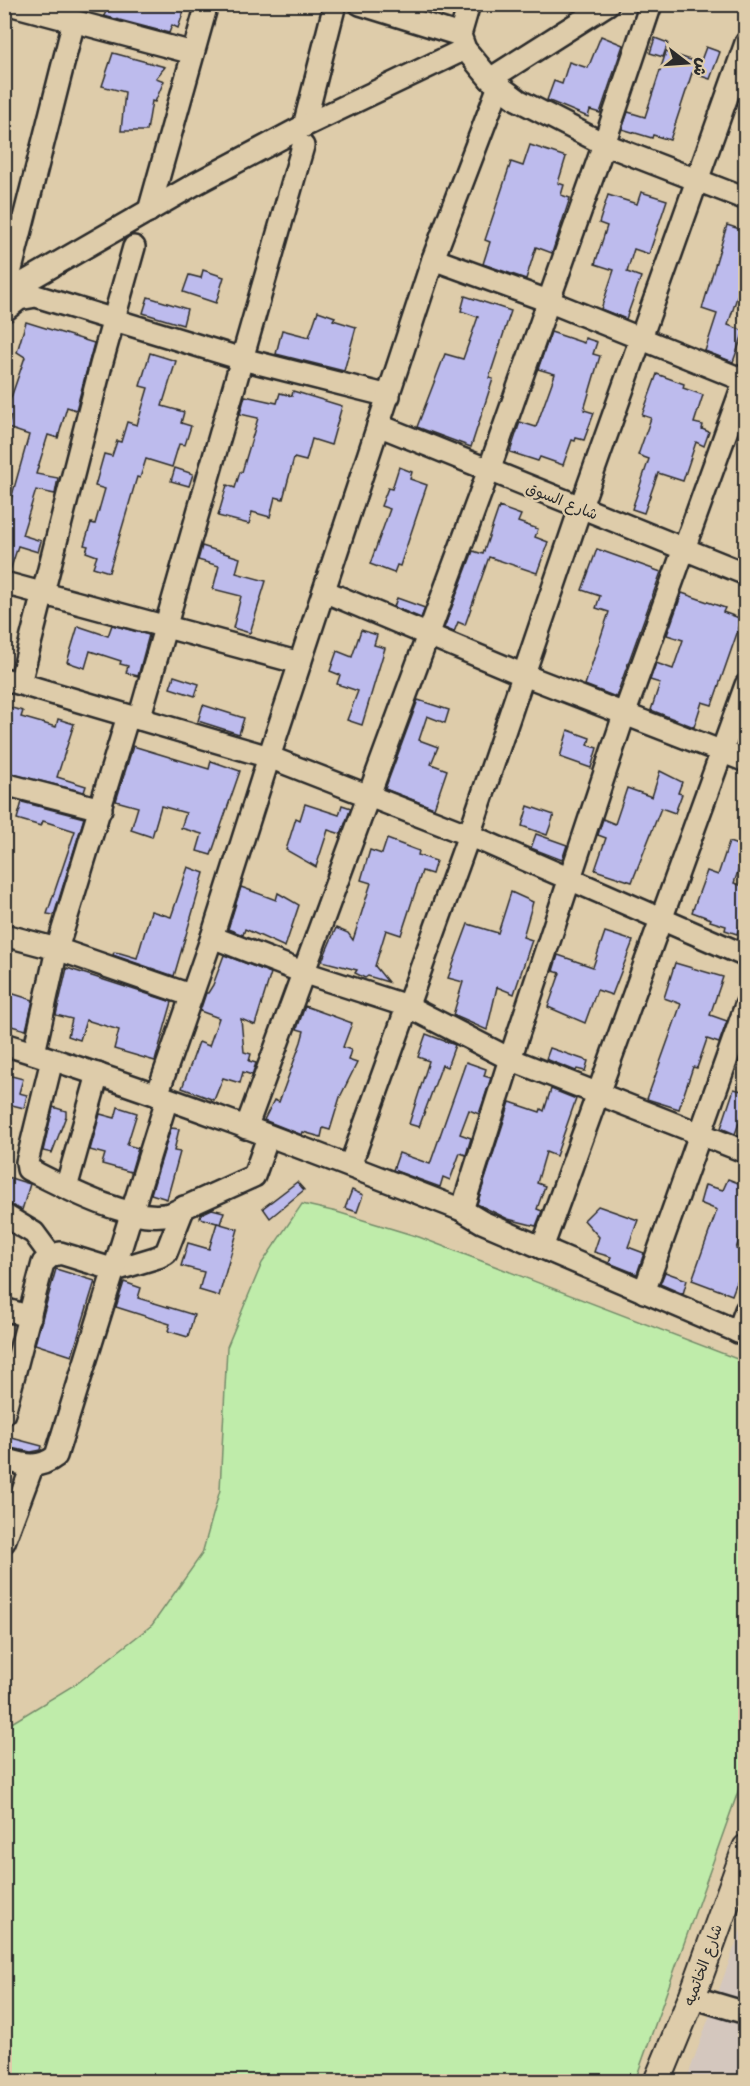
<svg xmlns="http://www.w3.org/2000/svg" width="750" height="2086" viewBox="0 0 750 2086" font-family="'Shantell Sans','Playpen Sans Arabic',sans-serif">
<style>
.built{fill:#d4c7be}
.green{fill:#bfecaa;stroke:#758c6a;stroke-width:1.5}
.building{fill:#bdbbed;stroke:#2b2b2b;stroke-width:1.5}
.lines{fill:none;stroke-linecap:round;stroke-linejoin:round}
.minor-casing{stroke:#2b2b2b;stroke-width:26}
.major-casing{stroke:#2b2b2b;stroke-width:30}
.minor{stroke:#deccaa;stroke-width:21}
.major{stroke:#deccaa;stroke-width:26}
.labels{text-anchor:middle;stroke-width:5;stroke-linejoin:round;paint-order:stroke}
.street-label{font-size:15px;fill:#2b2b2b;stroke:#deccaa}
</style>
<rect width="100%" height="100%" fill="#deccaa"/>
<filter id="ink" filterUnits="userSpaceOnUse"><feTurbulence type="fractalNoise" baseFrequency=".0167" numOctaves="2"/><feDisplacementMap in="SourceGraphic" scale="12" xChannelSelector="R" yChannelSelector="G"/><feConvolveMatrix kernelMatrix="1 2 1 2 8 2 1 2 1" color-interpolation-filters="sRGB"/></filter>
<g filter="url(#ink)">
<polygon class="built" points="745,1918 745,2081 686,2081"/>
<polygon class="green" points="302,1204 337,1212 419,1237 745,1362 745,1772 635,2081 5,2081 5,1727 79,1682 152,1625 202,1554 220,1490 227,1347 262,1263"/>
<g class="building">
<polygon points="109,4 157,4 184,11 178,28 172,25 169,33 104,16"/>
<polygon points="601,36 623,45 600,113 590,110 588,117 547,100 554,81 562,84 569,62 588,68"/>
<polygon points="655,38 668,43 663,57 650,53"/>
<polygon points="706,47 720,52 710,79 692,73 670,140 653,135 652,138 622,129 628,112 645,117 666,52 700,63"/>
<polygon points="113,53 165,67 156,78 164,81 155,102 152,101 147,131 121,131 125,92 102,86"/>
<polygon points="530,145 566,157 558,183 564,185 561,195 570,198 552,253 536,247 526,279 483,264 490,242 485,240 511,162 523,166"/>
<polygon points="641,192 667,200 649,254 634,249 627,272 641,277 626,319 601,309 614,270 595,264 607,226 599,223 608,195 637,204"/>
<polygon points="727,225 746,231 746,269 728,325 744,331 733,362 705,351 717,314 702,309"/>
<polygon points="203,270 224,277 216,303 183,292 189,275 201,278"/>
<polygon points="465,296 511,311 489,378 493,379 471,447 417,427 445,354 463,359 478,317 461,311"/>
<polygon points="148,297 187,309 183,325 143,313"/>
<polygon points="318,311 335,317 333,320 356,327 344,371 276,354 282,330 309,337"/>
<polygon points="26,322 94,343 76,410 67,407 58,438 48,435 36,474 58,478 55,494 36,490 22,535 41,541 38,552 18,546 10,571 4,571 4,524 29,435 8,428 11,416 5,415 25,357 17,352"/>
<polygon points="551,332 584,343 585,338 597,342 593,354 600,356 584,410 594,413 584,440 576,438 575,441 572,440 563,465 540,457 538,461 510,452 520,422 536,427 555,374 538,369"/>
<polygon points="150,353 176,361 162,406 184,412 181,423 191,426 185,445 179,444 172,467 146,459 140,478 137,477 109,572 93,567 97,556 86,552 88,546 84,545 91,523 95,524 105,489 95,486 104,454 112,456 117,441 121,442 127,422 137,425 148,388 140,386"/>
<polygon points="657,374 684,384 683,388 703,395 694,423 703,425 702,429 709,432 704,446 696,442 683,481 658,473 644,513 632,509 649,459 638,455 651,418 642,415"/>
<polygon points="293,391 342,406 331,445 312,439 306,461 294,458 283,499 275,497 270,517 252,512 249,524 218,516 227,485 235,488 240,472 242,472 258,418 240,414 245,396 277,403 280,393 292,396"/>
<polygon points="399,467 412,472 410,479 427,485 400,566 397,565 394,573 370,564 390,509 381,506 388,488 392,489"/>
<polygon points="175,468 193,474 189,486 171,481"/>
<polygon points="499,507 521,515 518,522 538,529 535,537 548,542 537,573 489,557 465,625 458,622 454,632 444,628 473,551 483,554"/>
<polygon points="202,546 240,558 236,573 266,581 250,633 233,628 241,596 213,589 219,566 198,560"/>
<polygon points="597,549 661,572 616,697 585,685 609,612 596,608 600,596 582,590"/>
<polygon points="682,593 725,608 723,612 742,619 712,705 702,702 694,727 651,710 660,683 650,680 656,663 673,669 683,640 667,635"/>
<polygon points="397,598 425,608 421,618 394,607"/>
<polygon points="112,625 149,635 138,676 126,673 128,666 120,664 121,661 90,651 85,668 67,662 78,626 108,636"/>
<polygon points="361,630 377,635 374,645 385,648 362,725 347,720 358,691 337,684 340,675 330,671 337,651 352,657"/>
<polygon points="174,676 199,684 195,696 170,688"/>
<polygon points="418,700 449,710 445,723 427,716 419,740 438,747 431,764 447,770 434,808 385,789"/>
<polygon points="203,705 244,718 239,734 198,721"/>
<polygon points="4,706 23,711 21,717 56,727 58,719 74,724 57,777 86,786 84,792 4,772"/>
<polygon points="568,730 590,738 588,745 597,748 591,768 560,757"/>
<polygon points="133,746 209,769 211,761 240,771 211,855 197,851 202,834 181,828 186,813 161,806 152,837 131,830 138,807 116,801"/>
<polygon points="660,771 682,782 678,793 682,794 675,813 661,808 632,882 595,870 606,838 598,835 603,819 615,824 627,788 652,797"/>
<polygon points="22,802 84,818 54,915 47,914 75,831 43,821 41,826 17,819"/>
<polygon points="305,804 339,815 342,805 351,808 341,834 328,830 316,867 286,850 296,818 300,820"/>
<polygon points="528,806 554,815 547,835 522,826"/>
<polygon points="536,834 567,845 562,860 531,848"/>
<polygon points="387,839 419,851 418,855 436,861 432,874 422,871 401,935 386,930 375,966 388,982 368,976 365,978 355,973 357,970 322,961 336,928 348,933 353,940 371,883 361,880 370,850 382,854"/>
<polygon points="729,842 746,848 734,883 746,887 746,908 737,934 725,930 726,926 710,921 711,919 692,912 707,871 718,875"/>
<polygon points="188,867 204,873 174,976 113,955 114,952 120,953 137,958 151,911 171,917"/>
<polygon points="241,887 276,900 278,893 299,905 285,947 245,929 243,935 228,929"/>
<polygon points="511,892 533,902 523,937 532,940 514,994 497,987 487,1030 453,1015 463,982 448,978 468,924 498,933"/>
<polygon points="605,932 633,941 612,995 597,990 585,1023 548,1007 560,973 553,971 558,955 593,967"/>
<polygon points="224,955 271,973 255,1025 241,1019 244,1052 251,1054 249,1061 256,1063 252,1075 243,1072 240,1083 223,1078 214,1100 182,1088 199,1042 209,1046 219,1018 200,1011 206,993 208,993 213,985"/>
<polygon points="675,963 723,977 710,1015 727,1021 719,1043 707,1039 697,1068 693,1067 679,1109 647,1099 681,1004 664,998"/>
<polygon points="67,968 172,1002 155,1061 114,1049 119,1030 86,1020 80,1040 68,1036 72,1019 56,1015"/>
<polygon points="4,991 33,1000 26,1030 4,1024"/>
<polygon points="305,1006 352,1023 343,1047 351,1050 348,1060 357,1063 340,1097 330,1130 323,1128 321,1137 303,1132 302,1135 264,1120 274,1100 279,1102 301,1042 304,1031 297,1029"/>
<polygon points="426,1034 455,1045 447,1067 442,1065 419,1127 409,1124 429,1061 418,1057"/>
<polygon points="550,1048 588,1061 585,1071 577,1069 576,1071 546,1059"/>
<polygon points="466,1062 486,1069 484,1076 491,1078 479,1114 469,1110 460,1134 471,1138 466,1155 460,1153 450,1180 443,1177 440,1187 393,1170 399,1153 430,1164"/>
<polygon points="4,1074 23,1079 19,1093 27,1095 24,1108 4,1103"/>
<polygon points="551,1089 576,1099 556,1156 546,1152 537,1183 545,1186 537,1209 542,1211 536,1226 508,1219 477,1204 510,1102 540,1112 541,1109 544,1111"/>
<polygon points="734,1089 746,1092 746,1104 735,1134 721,1128"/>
<polygon points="53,1107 66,1111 66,1116 52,1153 43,1151"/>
<polygon points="118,1107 137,1113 127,1145 138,1148 131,1172 102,1164 105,1154 90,1150 100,1114 115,1118"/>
<polygon points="171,1128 179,1129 174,1151 180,1152 167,1199 151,1194"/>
<polygon points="4,1176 30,1184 22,1210 4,1202"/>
<polygon points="728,1179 746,1186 746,1219 736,1249 746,1252 746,1258 732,1295 692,1280 717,1210 700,1203 705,1185 723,1190"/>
<polygon points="297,1182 304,1190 270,1218 263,1208"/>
<polygon points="352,1190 363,1195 357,1212 345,1208"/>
<polygon points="598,1206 638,1220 628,1247 644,1253 637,1274 609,1263 611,1257 594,1252 599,1237 584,1220"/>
<polygon points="212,1209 224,1212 220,1224 200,1218 201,1214"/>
<polygon points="217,1223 238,1229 219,1296 199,1290 204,1272 181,1266 188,1243 209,1249"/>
<polygon points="56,1269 95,1281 72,1356 35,1344"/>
<polygon points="665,1272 687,1280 683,1294 660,1284"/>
<polygon points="124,1282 141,1288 138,1298 194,1315 188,1337 168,1331 170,1324 116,1307"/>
<polygon points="8,1437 42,1446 41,1450 31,1452 5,1447"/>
</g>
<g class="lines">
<defs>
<g id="minor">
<polyline points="9,4 193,53"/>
<polyline points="360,4 460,35"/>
<polyline points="469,4 460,35 465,49 490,79 518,100 604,144 746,199"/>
<polyline points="490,79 608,4"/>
<polyline points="304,126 335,4"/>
<polyline points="149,211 207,4"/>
<polyline points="433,259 548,301 746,381"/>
<polyline points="4,294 195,184 304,126 465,49"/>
<polyline points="4,297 74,21"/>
<polyline points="4,311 19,299 36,296 242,359 389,396"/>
<polyline points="378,425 746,574"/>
<polyline points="4,583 300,663"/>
<polyline points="324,591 524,675 746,761"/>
<polyline points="4,679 269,757 469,835 746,956"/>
<polyline points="20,683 101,365 134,247"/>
<polyline points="139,719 303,146"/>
<polyline points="4,784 101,809"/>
<polyline points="4,935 57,949 190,995"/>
<polyline points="212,937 305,973 407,1006 510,1059 746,1152"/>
<path d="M4,1044C159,1092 311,1151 462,1210L482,1222L746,1335"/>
<polyline points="34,1053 57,949 128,716"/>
<path d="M52,1060L27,1162L28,1169C64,1187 129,1223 170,1214L254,1176L268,1137"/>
<polyline points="157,1095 212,937 269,757 433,259 499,86"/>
<polyline points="246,1128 489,470 604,144 651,4"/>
<polyline points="350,1166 469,835 580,509 746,43"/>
<polyline points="66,1188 98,1074"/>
<polyline points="462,1210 510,1059 624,715 746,377"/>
<polyline points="4,1215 34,1233 51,1256"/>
<polyline points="542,1248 746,685"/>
<polyline points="644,1292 746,1005"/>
<polyline points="4,1309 30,1317"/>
<polyline points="738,1332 746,1310"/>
<polyline points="4,1413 43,1263 51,1256 60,1253 115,1270 158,1257 166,1253 184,1207"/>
<path d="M4,1459C25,1465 38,1470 56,1456L167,1099"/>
<polyline points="4,1542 32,1467"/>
<polyline points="692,1997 746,2013"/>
</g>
<polyline id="major" points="657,2082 692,1997 746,1848"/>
</defs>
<use href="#minor" class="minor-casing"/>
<use href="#major" class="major-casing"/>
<use href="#minor" class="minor"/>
<use href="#major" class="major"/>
</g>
</g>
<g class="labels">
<g class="street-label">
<text transform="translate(562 501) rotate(22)" y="5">شارع السوق</text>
<text transform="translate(703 1965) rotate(-70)" y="5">شارع الخاتميه</text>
</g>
</g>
<rect width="750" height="2086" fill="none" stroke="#deccaa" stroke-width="24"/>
<rect x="12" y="12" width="726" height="2062" fill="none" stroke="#2b2b2b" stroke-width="2" filter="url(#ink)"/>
<g transform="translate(687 63) rotate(107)" stroke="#deccaa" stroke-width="4.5" paint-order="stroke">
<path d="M0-4.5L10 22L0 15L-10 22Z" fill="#2b2b2b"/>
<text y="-9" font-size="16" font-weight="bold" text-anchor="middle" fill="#2b2b2b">ش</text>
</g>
</svg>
